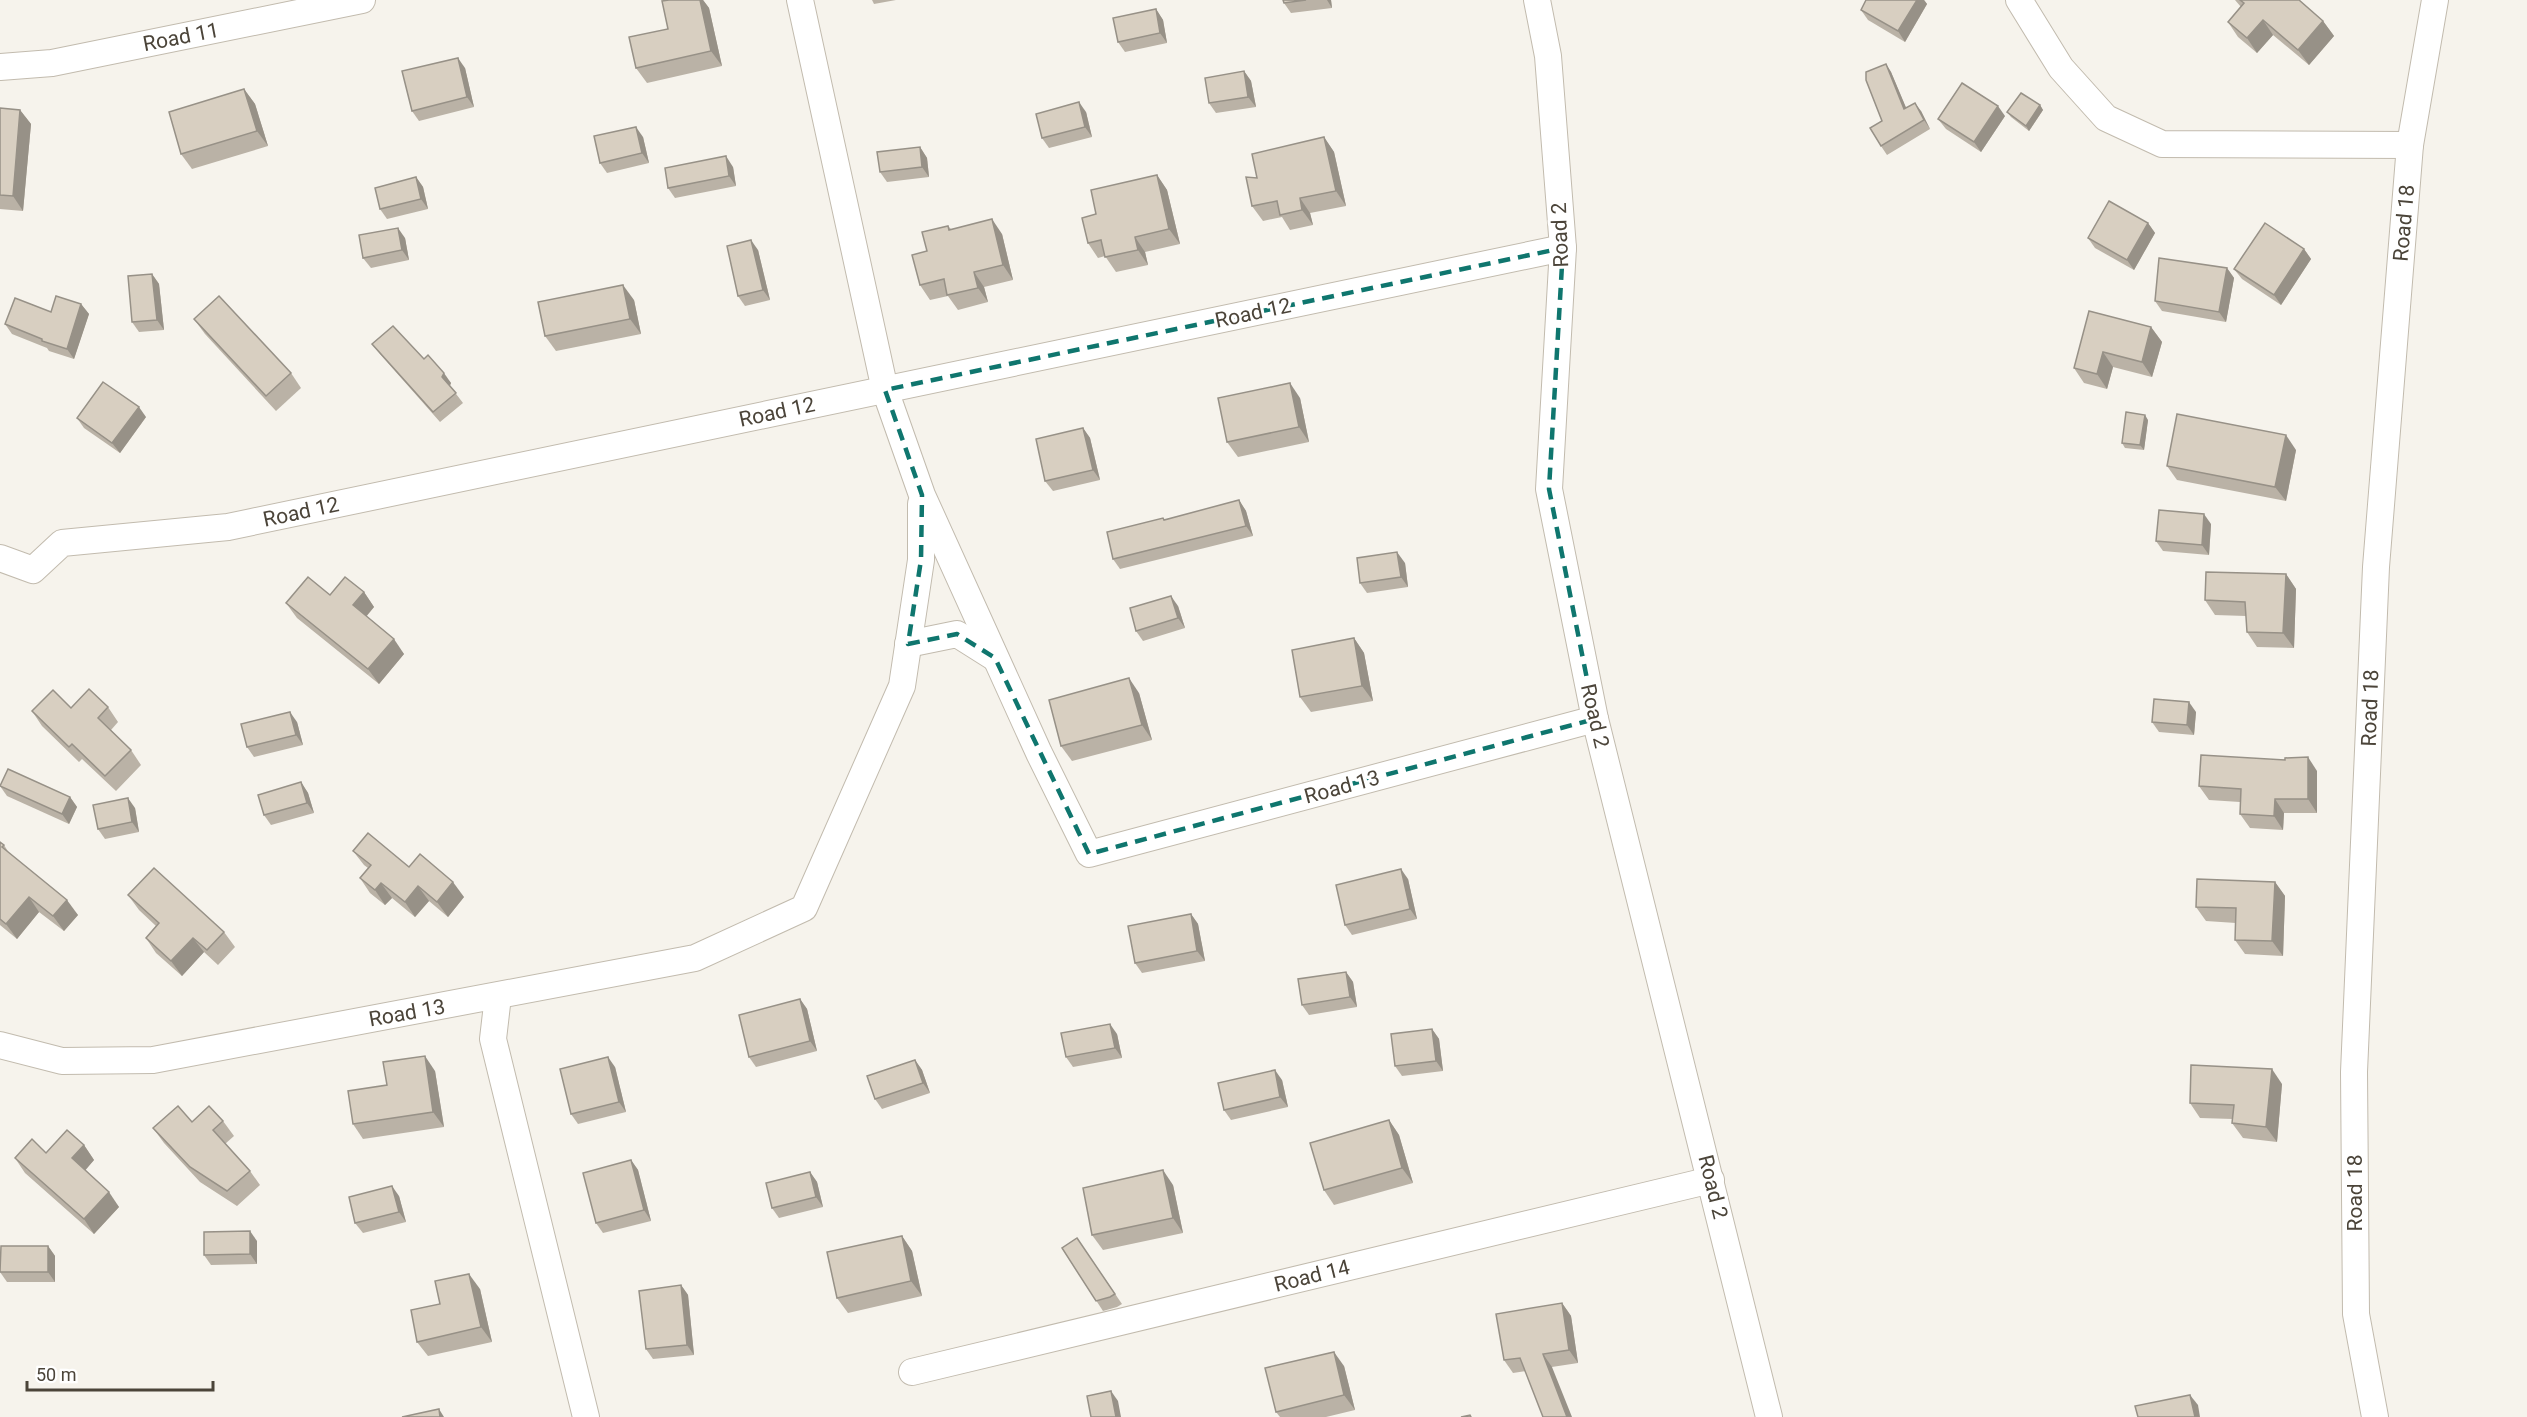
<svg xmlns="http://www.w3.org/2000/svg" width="2527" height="1417" viewBox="0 0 2527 1417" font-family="Roboto,sans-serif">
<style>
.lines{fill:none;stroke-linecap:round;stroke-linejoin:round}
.street-casing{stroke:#c2bbae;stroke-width:28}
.street{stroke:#fff;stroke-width:26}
.wall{fill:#bab2a6}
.shaded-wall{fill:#979187}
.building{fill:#d8cfc1;stroke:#979187;stroke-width:1.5}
.marked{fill:none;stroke:#0f766e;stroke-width:4.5;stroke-dasharray:12 8;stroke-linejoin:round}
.labels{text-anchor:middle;stroke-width:6;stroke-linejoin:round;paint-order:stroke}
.street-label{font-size:21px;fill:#4b4439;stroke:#fff}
</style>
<rect width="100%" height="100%" fill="#f6f3ec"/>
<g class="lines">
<defs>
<g id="street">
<polyline points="800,0 885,390 922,495 1039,753 1089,854 1595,719"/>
<polyline points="1537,0 1548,56 1563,248 1549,489 1595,719 1769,1417"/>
<polyline points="2019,0 2061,68 2106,118 2162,144 2410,145"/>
<polyline points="0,67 52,63 362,0"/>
<polyline points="0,558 33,570 62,543 228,527 1563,248"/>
<polyline points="908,644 957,634 995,658"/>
<polyline points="498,996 493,1039 586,1417"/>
<polyline points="0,1045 62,1061 153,1060 695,958 804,908 902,686 921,560 921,504"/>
<polyline points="912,1372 1711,1180"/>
<polyline points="2375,1417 2356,1314 2354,1072 2376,567 2410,145 2435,0"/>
</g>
</defs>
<use href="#street" class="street-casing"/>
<use href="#street" class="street"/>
</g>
<g class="wall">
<polygon points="669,0 703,0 709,8 722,66 647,83 636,68 668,29"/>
<polygon points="872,0 896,0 874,4"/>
<polygon points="1283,0 1331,0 1332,8 1291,13 1284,3"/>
<polygon points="1866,0 1924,0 1927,4 1905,42 1868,20 1861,10"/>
<polygon points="2235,0 2299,0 2323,21 2334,36 2309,65 2273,35 2257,53 2238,37 2228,22 2241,7"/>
<polygon points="1156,9 1163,20 1167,43 1125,52 1118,42"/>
<polygon points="1886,64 1891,72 1906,108 1921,111 1930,129 1887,155 1881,146"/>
<polygon points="465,68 474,107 419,121 412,111"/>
<polygon points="1244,71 1251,81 1256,107 1216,113 1209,103"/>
<polygon points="244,89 255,104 268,146 192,169 181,154"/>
<polygon points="2040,105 2043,110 2029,131 2011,117 2007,112"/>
<polygon points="0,108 20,110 31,124 23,211 0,209"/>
<polygon points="1086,112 1092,137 1049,148 1042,138"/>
<polygon points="2005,116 1981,152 1946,129 1938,119"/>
<polygon points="643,137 649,163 607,173 600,163"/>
<polygon points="1324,137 1334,152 1346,206 1310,213 1313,225 1290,230 1282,217 1263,221 1252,206 1257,178"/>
<polygon points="920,147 927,158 929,177 887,182 880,172"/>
<polygon points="733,167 736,186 675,198 668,188"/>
<polygon points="1157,175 1167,190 1180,244 1145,252 1148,265 1116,272 1105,256 1098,258 1088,243 1096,214"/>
<polygon points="416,177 423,187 428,209 387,219 380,209"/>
<polygon points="2148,223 2155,233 2134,270 2095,248 2088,238"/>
<polygon points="948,226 951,229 1002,234 1013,280 984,287 988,302 958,310 948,296 930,300 920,285 927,251"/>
<polygon points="405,238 409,260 371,268 363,258"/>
<polygon points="2304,249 2311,259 2281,305 2242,279 2234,269"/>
<polygon points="758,250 770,300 745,306 738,296"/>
<polygon points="2227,268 2234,278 2226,322 2162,311 2155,301"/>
<polygon points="152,274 159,284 164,330 139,332 132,322"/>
<polygon points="634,300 641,334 556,351 545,336"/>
<polygon points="81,304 89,314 74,359 49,351 47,348 12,334 5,324"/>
<polygon points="2089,311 2151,327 2162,342 2152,377 2113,367 2107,389 2084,383 2074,368"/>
<polygon points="194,319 291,373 301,388 276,411 205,334"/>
<polygon points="372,344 424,359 451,383 450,386 463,403 440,422 380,354"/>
<polygon points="1300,398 1309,442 1238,457 1227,442"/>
<polygon points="146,417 120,453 84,428 77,418"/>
<polygon points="2148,420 2144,450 2125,448 2122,443"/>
<polygon points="1083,428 1090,438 1100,480 1053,491 1045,481"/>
<polygon points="2296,450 2286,501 2177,480 2167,466"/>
<polygon points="1239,500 1246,511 1253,536 1120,569 1113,559 1165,520"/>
<polygon points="2211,524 2209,555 2163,551 2156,541"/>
<polygon points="1405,563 1408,587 1367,593 1360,583"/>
<polygon points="2286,574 2296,589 2294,648 2257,647 2247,632 2246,616 2215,615 2205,600"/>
<polygon points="364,592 374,607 366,617 404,654 379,684 297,618 286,603 330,595"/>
<polygon points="1178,606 1185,628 1143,641 1136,631"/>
<polygon points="1354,638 1364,653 1373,701 1311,712 1300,697"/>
<polygon points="1139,693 1152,740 1072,761 1061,746"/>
<polygon points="108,707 118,722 111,730 131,750 141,765 116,791 82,759 79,762 42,726 32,711 71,708"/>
<polygon points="2196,712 2194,735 2159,732 2152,722"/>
<polygon points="297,722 303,745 254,757 247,747"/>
<polygon points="2317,771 2317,813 2284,813 2283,830 2250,828 2240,814 2240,802 2209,800 2199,786"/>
<polygon points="301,782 308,793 314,813 271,825 264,815"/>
<polygon points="0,786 70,797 77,807 69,824 7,796"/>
<polygon points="135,808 139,832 105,839 98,829"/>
<polygon points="0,842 4,845 9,853 78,915 64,931 39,912 17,939 0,925"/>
<polygon points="353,851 409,867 464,897 448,917 429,901 415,917 392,898 385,905 370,893 360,878 368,868 364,865"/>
<polygon points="1408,879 1417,919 1352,935 1345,925"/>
<polygon points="2275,882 2285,896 2283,956 2245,954 2235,940 2236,923 2206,921 2196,907"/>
<polygon points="128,895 224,932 235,947 218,965 204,952 182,976 156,953 146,938 156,926 139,910"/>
<polygon points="1191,914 1198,924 1205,961 1142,973 1135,963"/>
<polygon points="1346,972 1353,982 1357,1007 1309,1015 1302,1005"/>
<polygon points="800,999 807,1009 817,1051 756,1067 749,1057"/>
<polygon points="1432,1029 1439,1039 1443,1071 1402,1076 1395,1066"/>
<polygon points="1117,1034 1122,1058 1073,1067 1066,1057"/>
<polygon points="915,1060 922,1070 930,1093 882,1109 875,1099"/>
<polygon points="615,1067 626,1112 578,1124 571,1114"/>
<polygon points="435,1071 444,1127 363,1139 353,1124 387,1085"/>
<polygon points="1282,1080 1288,1107 1231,1120 1224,1110"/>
<polygon points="2282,1084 2277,1142 2243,1138 2232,1123 2233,1119 2200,1118 2190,1103"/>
<polygon points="1389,1120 1399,1135 1413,1183 1334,1205 1324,1190"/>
<polygon points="223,1121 234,1136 225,1144 250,1171 260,1185 237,1206 200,1182 164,1143 153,1128 192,1122"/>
<polygon points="84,1145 94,1160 85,1170 119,1207 94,1234 25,1173 15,1158"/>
<polygon points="631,1160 638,1170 651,1221 603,1233 596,1223"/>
<polygon points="810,1172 817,1182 823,1207 779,1218 772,1208"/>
<polygon points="1173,1185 1183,1233 1103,1250 1092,1235"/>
<polygon points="399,1196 406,1222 363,1233 355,1223"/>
<polygon points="902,1236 912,1251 922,1296 848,1313 837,1298"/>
<polygon points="1077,1238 1122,1304 1117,1307 1103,1311 1062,1248"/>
<polygon points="257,1241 257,1264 211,1265 204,1255"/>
<polygon points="48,1246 55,1256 55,1282 7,1282 0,1272"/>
<polygon points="681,1285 688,1295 694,1355 653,1359 646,1349"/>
<polygon points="480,1289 492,1342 428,1356 417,1342 440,1304"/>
<polygon points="1562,1303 1571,1316 1578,1363 1513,1373 1504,1360"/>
<polygon points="1344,1366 1355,1410 1326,1417 1280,1417 1276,1412"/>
</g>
<g class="shaded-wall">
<polygon points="700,0 703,0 709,8 722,66 711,51"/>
<polygon points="1327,0 1331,0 1332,8"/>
<polygon points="1917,0 1924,0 1927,4 1905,42 1898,31"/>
<polygon points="1156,9 1163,20 1167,43 1160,33"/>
<polygon points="2263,20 2273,35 2257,53 2247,38"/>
<polygon points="2323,21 2334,36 2309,65 2298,50"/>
<polygon points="458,58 465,68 474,107 467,97"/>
<polygon points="1886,64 1891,72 1910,117 1904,109"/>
<polygon points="1244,71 1251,81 1256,107 1248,97"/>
<polygon points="244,89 255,104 268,146 257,131"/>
<polygon points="1079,102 1086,112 1092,137 1085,127"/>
<polygon points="1915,103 1921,111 1930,129 1924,120"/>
<polygon points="2040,105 2043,110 2029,131 2026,126"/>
<polygon points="1998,106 2005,116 1981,152 1974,142"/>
<polygon points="20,110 31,124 23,211 13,196"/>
<polygon points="636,127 643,137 649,163 642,153"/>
<polygon points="1324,137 1334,152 1346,206 1336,191"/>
<polygon points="920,147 927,158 929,177 922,167"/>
<polygon points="726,156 733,167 736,186 729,176"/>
<polygon points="1157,175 1167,190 1180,244 1169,229"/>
<polygon points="416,177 423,187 428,209 421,199"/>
<polygon points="1300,198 1310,213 1313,225 1302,210"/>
<polygon points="992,219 1002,234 1013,280 1003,265"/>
<polygon points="2148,223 2155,233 2134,270 2127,260"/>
<polygon points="398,228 405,238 409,260 402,250"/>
<polygon points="1135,237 1145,252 1148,265 1138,250"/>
<polygon points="751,240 758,250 770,300 763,290"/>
<polygon points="2304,249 2311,259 2281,305 2274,295"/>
<polygon points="2227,268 2234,278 2226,322 2219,312"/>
<polygon points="974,272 984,287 988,302 978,288"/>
<polygon points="152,274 159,284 164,330 157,320"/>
<polygon points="623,285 634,300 641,334 630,319"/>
<polygon points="81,304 89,314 74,359 67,349"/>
<polygon points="2151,327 2162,342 2152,377 2142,362"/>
<polygon points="2103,352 2113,367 2107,389 2097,374"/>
<polygon points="444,373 451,383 449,387 442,377"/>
<polygon points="1290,383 1300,398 1309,442 1299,427"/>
<polygon points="139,407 146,417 120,453 112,443"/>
<polygon points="2145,415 2148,420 2144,450 2140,445"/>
<polygon points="1083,428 1090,438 1100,480 1093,470"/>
<polygon points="2286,435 2296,450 2286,501 2275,487"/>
<polygon points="1239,500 1246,511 1253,536 1246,526"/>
<polygon points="2204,514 2211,524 2209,555 2202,545"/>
<polygon points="1397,552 1405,563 1408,587 1401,577"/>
<polygon points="2286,574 2296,589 2294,648 2283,633"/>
<polygon points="364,592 374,607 363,620 353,605"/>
<polygon points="1171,596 1178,606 1185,628 1178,618"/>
<polygon points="1354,638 1364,653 1373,701 1362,686"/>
<polygon points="394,639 404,654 379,684 368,669"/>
<polygon points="1129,678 1139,693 1152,740 1142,725"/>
<polygon points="2189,702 2196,712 2194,735 2187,725"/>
<polygon points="290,712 297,722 303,745 296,735"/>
<polygon points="2308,757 2317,771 2317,813 2308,799"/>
<polygon points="301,782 308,793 314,813 307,803"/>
<polygon points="70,797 77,807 69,824 62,814"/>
<polygon points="128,798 135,808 139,832 132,822"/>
<polygon points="2275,799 2284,813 2283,830 2274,816"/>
<polygon points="1401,869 1408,879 1417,919 1410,909"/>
<polygon points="453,882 464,897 448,917 437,902"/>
<polygon points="2275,882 2285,896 2283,956 2272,941"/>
<polygon points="381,883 392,898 385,905 375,890"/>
<polygon points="418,886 429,901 415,917 405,902"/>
<polygon points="29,897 39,912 17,939 6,924"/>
<polygon points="67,900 78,915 64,931 53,916"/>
<polygon points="1191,914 1198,924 1205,961 1197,951"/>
<polygon points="193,938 204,952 182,976 171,961"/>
<polygon points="1346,972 1353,982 1357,1007 1350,997"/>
<polygon points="800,999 807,1009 817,1051 810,1041"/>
<polygon points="1110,1024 1117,1034 1122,1058 1115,1048"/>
<polygon points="1432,1029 1439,1039 1443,1071 1436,1061"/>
<polygon points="425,1056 435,1071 444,1127 433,1112"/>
<polygon points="608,1057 615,1067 626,1112 619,1102"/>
<polygon points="915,1060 922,1070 930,1093 923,1083"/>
<polygon points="2272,1069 2282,1084 2277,1142 2266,1127"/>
<polygon points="1275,1070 1282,1080 1288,1107 1280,1097"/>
<polygon points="1389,1120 1399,1135 1413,1183 1402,1168"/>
<polygon points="84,1145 94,1160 83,1173 72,1158"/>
<polygon points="631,1160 638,1170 651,1221 644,1210"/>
<polygon points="1163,1170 1173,1185 1183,1233 1173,1218"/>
<polygon points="810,1172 817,1182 823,1207 816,1197"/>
<polygon points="392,1186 399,1196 406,1222 399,1212"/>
<polygon points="109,1192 119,1207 94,1234 84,1219"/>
<polygon points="250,1231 257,1241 257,1264 250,1254"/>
<polygon points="902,1236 912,1251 922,1296 911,1281"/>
<polygon points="48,1246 55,1256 55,1282 48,1272"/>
<polygon points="469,1274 480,1289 492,1342 481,1327"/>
<polygon points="681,1285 688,1295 694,1355 687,1345"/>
<polygon points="1562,1303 1571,1316 1578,1363 1569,1350"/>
<polygon points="1334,1352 1344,1366 1355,1410 1344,1395"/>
<polygon points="1543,1354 1552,1367 1572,1417 1567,1417"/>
<polygon points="1111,1391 1118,1401 1121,1417 1116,1417"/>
<polygon points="2190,1395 2198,1405 2200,1417 2195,1417"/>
<polygon points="439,1409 444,1417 440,1417"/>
</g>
<g class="building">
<polygon points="669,0 700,0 711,51 636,68 629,37 668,29 662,1"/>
<polygon points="1283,0 1306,0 1284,3"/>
<polygon points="1866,0 1917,0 1898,31 1861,10"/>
<polygon points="2240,0 2299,0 2323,21 2298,50 2263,20 2247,38 2228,22 2244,3"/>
<polygon points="1156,9 1160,33 1118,42 1113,18"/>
<polygon points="458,58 467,97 412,111 402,71"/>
<polygon points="1886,64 1904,109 1915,103 1924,120 1881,146 1870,128 1882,121 1866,80 1866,72"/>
<polygon points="1244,71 1248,97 1209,103 1205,78"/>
<polygon points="1962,83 1998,106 1974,142 1938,119"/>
<polygon points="244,89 257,131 181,154 169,112"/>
<polygon points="2021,93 2040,105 2026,126 2007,112"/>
<polygon points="1079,102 1085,127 1042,138 1036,114"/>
<polygon points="0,108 20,110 13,196 0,195"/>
<polygon points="636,127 642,153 600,163 594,136"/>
<polygon points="1324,137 1336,191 1300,198 1302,210 1280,215 1277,201 1252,206 1246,177 1257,178 1252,154"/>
<polygon points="920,147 922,167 880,172 877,152"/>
<polygon points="726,156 729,176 668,188 665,168"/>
<polygon points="1157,175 1169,229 1135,237 1138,250 1105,257 1101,240 1088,243 1082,218 1096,214 1091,190"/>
<polygon points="416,177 421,199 380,209 375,188"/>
<polygon points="2109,201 2148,223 2127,260 2088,238"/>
<polygon points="992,219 1003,265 974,272 978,288 947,295 944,279 920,285 912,255 927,251 922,232 948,226 949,230"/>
<polygon points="2265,223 2304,249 2274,295 2234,269"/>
<polygon points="398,228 402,250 363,258 359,235"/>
<polygon points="751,240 763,290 738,296 727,246"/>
<polygon points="2159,258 2227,268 2219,312 2155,301"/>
<polygon points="152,274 157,320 132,322 128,276"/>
<polygon points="623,285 630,319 545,336 538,302"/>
<polygon points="56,296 81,304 67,349 42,341 42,339 5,324 15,298 51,312"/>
<polygon points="219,296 291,373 266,396 194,319"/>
<polygon points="2089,311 2151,327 2142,362 2103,352 2097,374 2074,368"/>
<polygon points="393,326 424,359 428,355 444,373 442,377 456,393 433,412 372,344"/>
<polygon points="103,382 139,407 112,443 77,418"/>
<polygon points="1290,383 1299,427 1227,442 1218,398"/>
<polygon points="2126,412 2145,415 2140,445 2122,443"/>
<polygon points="2177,414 2286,435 2275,487 2167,466"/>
<polygon points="1083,428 1093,470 1045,481 1036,439"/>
<polygon points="1239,500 1246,526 1113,559 1107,532 1163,518 1164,520"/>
<polygon points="2159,510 2204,514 2202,545 2156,541"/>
<polygon points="1397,552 1401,577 1360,583 1357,558"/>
<polygon points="2206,572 2286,574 2283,633 2247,632 2245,602 2205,600"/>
<polygon points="308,577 330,595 345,577 364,592 353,605 394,639 368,669 286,603"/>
<polygon points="1171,596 1178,618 1136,631 1130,608"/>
<polygon points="1354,638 1362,686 1300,697 1292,650"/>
<polygon points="1129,678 1142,725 1061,746 1049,700"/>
<polygon points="89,689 108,707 98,718 131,750 105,776 72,744 69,747 32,711 53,690 71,708"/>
<polygon points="2154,699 2189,702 2187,725 2152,722"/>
<polygon points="290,712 296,735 247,747 241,724"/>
<polygon points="2201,755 2285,760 2285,758 2308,757 2308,799 2275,799 2274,816 2240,814 2241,789 2199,786"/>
<polygon points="8,769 70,797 62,814 0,786"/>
<polygon points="301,782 307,803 264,815 258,795"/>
<polygon points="128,798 132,822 98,829 93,805"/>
<polygon points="368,833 409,867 420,854 453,882 437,902 418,886 405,902 381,883 375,890 360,878 371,865 353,851"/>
<polygon points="0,842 4,845 2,847 67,900 53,916 29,897 6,924 0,919"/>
<polygon points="154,868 224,932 207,950 193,938 171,961 146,938 159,923 128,895"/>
<polygon points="1401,869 1410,909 1345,925 1336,885"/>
<polygon points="2197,879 2275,882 2272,941 2235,940 2236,908 2196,907"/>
<polygon points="1191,914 1197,951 1135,963 1128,926"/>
<polygon points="1346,972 1350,997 1302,1005 1298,979"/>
<polygon points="800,999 810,1041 749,1057 739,1015"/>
<polygon points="1110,1024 1115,1048 1066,1057 1061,1033"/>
<polygon points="1432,1029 1436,1061 1395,1066 1391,1034"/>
<polygon points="425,1056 433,1112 353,1124 348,1091 387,1085 383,1062"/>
<polygon points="608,1057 619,1102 571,1114 560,1069"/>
<polygon points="915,1060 923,1083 875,1099 867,1076"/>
<polygon points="2191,1065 2272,1069 2266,1127 2232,1123 2234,1105 2190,1103"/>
<polygon points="1275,1070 1280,1097 1224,1110 1218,1083"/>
<polygon points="178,1106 192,1122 209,1106 223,1121 213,1130 250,1171 227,1191 190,1167 153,1128"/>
<polygon points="1389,1120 1402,1168 1324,1190 1310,1143"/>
<polygon points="67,1130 84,1145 72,1158 109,1192 84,1219 15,1158 32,1139 46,1153"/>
<polygon points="631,1160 644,1210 596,1223 583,1173"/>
<polygon points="1163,1170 1173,1218 1092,1235 1083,1188"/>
<polygon points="810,1172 816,1197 772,1208 766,1183"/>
<polygon points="392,1186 399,1212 355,1223 349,1197"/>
<polygon points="250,1231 250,1254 204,1255 204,1232"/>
<polygon points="902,1236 911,1281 837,1298 827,1252"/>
<polygon points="1077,1238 1115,1294 1110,1297 1096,1301 1062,1248"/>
<polygon points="1,1246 48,1246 48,1272 0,1272"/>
<polygon points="469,1274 481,1327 417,1342 411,1310 440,1304 435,1281"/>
<polygon points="681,1285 687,1345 646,1349 639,1291"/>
<polygon points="1562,1303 1569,1350 1543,1354 1567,1417 1543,1417 1520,1358 1504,1360 1496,1314"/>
<polygon points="1334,1352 1344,1395 1276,1412 1265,1368"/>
<polygon points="1111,1391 1116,1417 1091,1417 1087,1396"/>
<polygon points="2190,1395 2195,1417 2138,1417 2135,1406"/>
<polygon points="439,1409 440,1417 402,1417"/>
<polygon points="1470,1415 1471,1417 1461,1417"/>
</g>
<path class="marked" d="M1563,248L1549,489L1595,719L1089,854L995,658L957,634L908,644L921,560L922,495L885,390Z"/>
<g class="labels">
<g class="street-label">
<text transform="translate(181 37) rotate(-11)" y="7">Road 11</text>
<text transform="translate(2404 223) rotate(-85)" y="7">Road 18</text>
<text transform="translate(1560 235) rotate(-92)" y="7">Road 2</text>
<text transform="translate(1253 313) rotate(-12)" y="7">Road 12</text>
<text transform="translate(777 412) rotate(-12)" y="7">Road 12</text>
<text transform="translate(301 512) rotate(-12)" y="7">Road 12</text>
<text transform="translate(2370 708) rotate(-88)" y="7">Road 18</text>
<text transform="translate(1595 716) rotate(77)" y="7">Road 2</text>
<text transform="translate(1342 787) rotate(-15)" y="7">Road 13</text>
<text transform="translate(407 1013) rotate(-10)" y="7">Road 13</text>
<text transform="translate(1713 1187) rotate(76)" y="7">Road 2</text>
<text transform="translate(2355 1193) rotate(-90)" y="7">Road 18</text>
<text transform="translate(1312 1276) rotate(-14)" y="7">Road 14</text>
</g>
</g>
<path d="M27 1381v9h186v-9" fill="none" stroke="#4b4439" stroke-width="3"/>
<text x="36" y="1381" font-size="18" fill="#4b4439" stroke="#ffffff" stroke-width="4.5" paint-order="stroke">50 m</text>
</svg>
